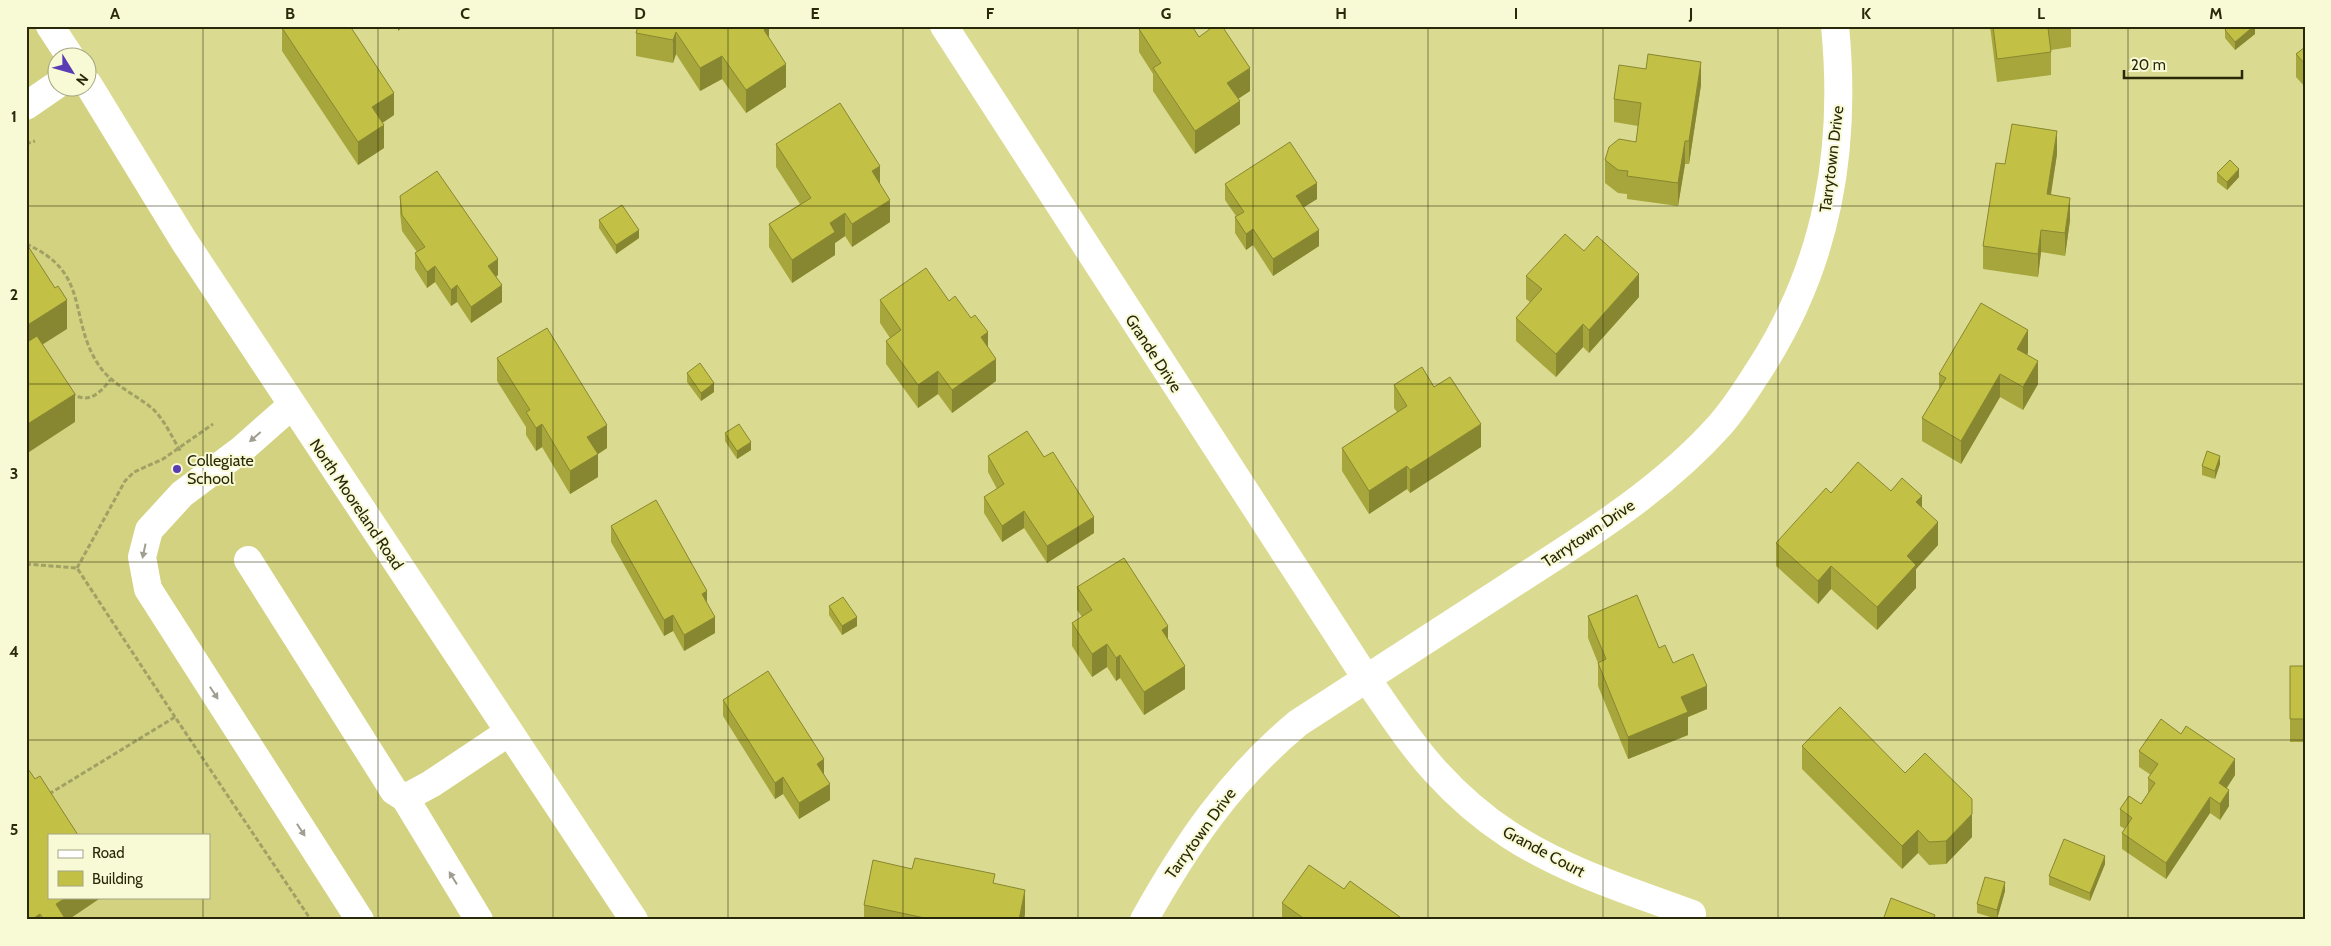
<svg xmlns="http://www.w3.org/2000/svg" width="2331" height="946" viewBox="0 0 2331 946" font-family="Cabin,sans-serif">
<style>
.built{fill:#d2d280;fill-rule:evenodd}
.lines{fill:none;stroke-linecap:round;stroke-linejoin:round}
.path{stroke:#a1a165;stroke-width:3;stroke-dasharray:5 2.5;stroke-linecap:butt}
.minor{stroke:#fff;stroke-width:28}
.wall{fill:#a7a63c}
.shaded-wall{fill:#888731}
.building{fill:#c2c146;stroke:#888731}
.oneway{fill:#9f9e90}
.grid{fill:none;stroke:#292809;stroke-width:1;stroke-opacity:0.55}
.poi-dot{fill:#593cb4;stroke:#f8f9d5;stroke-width:2}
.labels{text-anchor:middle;stroke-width:4;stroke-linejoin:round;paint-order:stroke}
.street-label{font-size:16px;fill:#292809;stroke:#f8f9d5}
.poi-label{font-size:16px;fill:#292809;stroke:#f8f9d5;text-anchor:start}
.neatline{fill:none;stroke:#292809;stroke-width:2}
.grid-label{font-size:16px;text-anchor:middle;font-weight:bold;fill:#292809}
</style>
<rect width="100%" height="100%" fill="#dadb91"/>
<path class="built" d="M26,26H41L58,58V88H80L622,920H26ZM49,835H209V897H49Z"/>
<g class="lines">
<g class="path">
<polyline points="26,144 35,141"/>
<path d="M26,244C91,272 68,318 98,364C111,385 136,394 154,410C165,421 173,439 181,452"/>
<path d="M71,393C89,405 100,393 111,379"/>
<polyline points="26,564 77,568 175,717"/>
<polyline points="77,568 125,481 134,472 163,459 213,424"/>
<polyline points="49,794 175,717 311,920"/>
</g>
<g class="minor">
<polyline points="50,26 71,58"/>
<path d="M944,26L1366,678C1389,710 1410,744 1436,772C1457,795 1482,817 1508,834C1564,871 1630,891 1692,914"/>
<polyline points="88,84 184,241 634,920"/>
<polyline points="26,106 58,84"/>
<polyline points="292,405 241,450 182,494 149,530 142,557 148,589 360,920"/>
<polyline points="248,560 394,791 405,798 431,784 509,732"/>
<polyline points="405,798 479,920"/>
<path d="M1144,920C1187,843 1230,780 1298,723C1371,675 1444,628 1517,581C1589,535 1663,489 1720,425C1736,407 1748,387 1761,367C1828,262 1847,149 1835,26"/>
</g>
</g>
<g class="wall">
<polygon points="638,26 769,39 786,87 746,113 722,79 700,91 676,54 673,63 636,56 636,33"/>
<polygon points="1990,26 2071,26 2071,47 2051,50 2051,75 1997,82"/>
<polygon points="2255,26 2255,34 2235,50 2225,38 2225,30"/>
<polygon points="282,28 394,115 382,123 384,148 358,165 282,51"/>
<polygon points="1139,29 1199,37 1250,91 1238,99 1240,124 1195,154 1153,91 1153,74 1139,52"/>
<polygon points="2305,47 2305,87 2296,77 2296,54"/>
<polygon points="1701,85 1689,164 1685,164 1678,206 1627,199 1627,194 1618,193 1605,183 1605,160 1636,142 1638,126 1614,122 1614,99"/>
<polygon points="776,144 880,184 890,222 852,247 845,236 835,243 835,255 792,283 769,247 769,224 800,204 776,167"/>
<polygon points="2057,154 2051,195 2070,220 2065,256 2041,252 2038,277 1983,269 1983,246 2005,164"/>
<polygon points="2217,173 2239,177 2227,190 2217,182"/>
<polygon points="1225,184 1317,199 1304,207 1319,246 1273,276 1253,245 1246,250 1235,233 1235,217 1236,216 1225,200"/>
<polygon points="400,196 498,275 496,277 502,302 471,323 457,302 451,306 435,282 427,288 415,269 415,253 417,252 402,231 400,213"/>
<polygon points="599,220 639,238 616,254 599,228"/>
<polygon points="1584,251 1639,297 1589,353 1583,347 1556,377 1516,341 1516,318 1530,302 1526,299 1526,276"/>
<polygon points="880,300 949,301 988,347 996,381 952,413 938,394 918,408 886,364 886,341 890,338 880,323"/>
<polygon points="2028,353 2027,354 2038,384 2023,410 2000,397 1961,464 1922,441 1922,418 1939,389 1939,374"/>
<polygon points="497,358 607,448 598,454 598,477 570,494 542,447 536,451 526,435 526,427 497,381"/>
<polygon points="687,373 714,392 701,401 687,382"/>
<polygon points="1394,385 1434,387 1481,447 1410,493 1407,489 1369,514 1342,471 1342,448 1397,412 1394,408"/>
<polygon points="725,433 751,450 737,459 725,441"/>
<polygon points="988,456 1094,533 1047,563 1024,528 1002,542 984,513 984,497 997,489 988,472"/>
<polygon points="2220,464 2215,479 2202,475 2202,466"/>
<polygon points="1891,491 1922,507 1938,545 1916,569 1916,588 1877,630 1831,589 1818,604 1776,566 1776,543 1831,493"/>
<polygon points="611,526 707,603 715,633 684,651 673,631 664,636 611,542"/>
<polygon points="1077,587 1168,640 1185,689 1144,715 1120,678 1116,681 1107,667 1092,677 1072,646 1072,623 1082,617 1077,610"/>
<polygon points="829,606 857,626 842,635 829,615"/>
<polygon points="1588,616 1659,648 1707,709 1688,717 1688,735 1628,759 1598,686 1598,663 1588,638"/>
<polygon points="2305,641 2305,742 2290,742 2290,666 2304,666"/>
<polygon points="723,700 824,774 830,800 799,819 783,794 775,799 723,716"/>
<polygon points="1802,746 1905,773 1972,837 1946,864 1929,865 1918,853 1902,869 1802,769"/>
<polygon points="2139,751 2235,775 2227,788 2229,806 2220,820 2210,813 2166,879 2122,849 2122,833 2125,829 2120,826 2120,809 2141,804 2148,793 2148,778 2151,775 2139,767"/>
<polygon points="26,766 68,920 26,920"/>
<polygon points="2105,864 2090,901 2049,885 2049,876"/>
<polygon points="912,869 995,883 1025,913 1024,920 864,920 864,905"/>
<polygon points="1344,889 1404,920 1282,920 1282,903"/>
<polygon points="2005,891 1997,919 1977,913 1977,904"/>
</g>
<g class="shaded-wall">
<polygon points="398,26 404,26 398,31"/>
<polygon points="769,26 769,49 764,30"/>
<polygon points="2254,26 2255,26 2255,34 2235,50 2235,42"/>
<polygon points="676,32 676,54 673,63 673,40"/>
<polygon points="722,56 722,79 700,91 700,68"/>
<polygon points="1701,62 1701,85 1689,164 1689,141"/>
<polygon points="786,64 786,87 746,113 746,90"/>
<polygon points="1250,68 1250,91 1227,106 1227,83"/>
<polygon points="394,93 394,115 372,130 372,107"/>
<polygon points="1240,101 1240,124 1195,154 1195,131"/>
<polygon points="384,125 384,148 358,165 358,142"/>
<polygon points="2057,131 2057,154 2047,217 2047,194"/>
<polygon points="1685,141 1685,164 1678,206 1678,183"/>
<polygon points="880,166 880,189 872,171"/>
<polygon points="2239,169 2239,177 2227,190 2227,182"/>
<polygon points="1317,183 1317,199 1296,212 1296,196"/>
<polygon points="2070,198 2070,220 2065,256 2065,233"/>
<polygon points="890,200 890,222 852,247 852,224"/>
<polygon points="845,213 845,236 835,243 835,255 792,283 792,260 830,223"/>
<polygon points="1253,229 1253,245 1246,250 1246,234"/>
<polygon points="639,230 639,238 616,254 616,245"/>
<polygon points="1319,230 1319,246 1273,276 1273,259"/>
<polygon points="2041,230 2041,252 2038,277 2038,254"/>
<polygon points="498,259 498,275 488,282 488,266"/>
<polygon points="435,266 435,282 427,288 427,272"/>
<polygon points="1639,274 1639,297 1589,353 1589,330"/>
<polygon points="457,285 457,302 451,306 451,290"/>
<polygon points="502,285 502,302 471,323 471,307"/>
<polygon points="67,300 67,329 26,355 26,326"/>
<polygon points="1583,324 1583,347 1556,377 1556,354"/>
<polygon points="2028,330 2028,353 2017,372 2017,349"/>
<polygon points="988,332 988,355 981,337"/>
<polygon points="996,359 996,381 952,413 952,390"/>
<polygon points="2038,361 2038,384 2023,410 2023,387"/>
<polygon points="938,371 938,394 918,408 918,385"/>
<polygon points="2000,374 2000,397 1961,464 1961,441"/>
<polygon points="714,383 714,392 701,401 701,393"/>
<polygon points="75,394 75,422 26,454 26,425"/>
<polygon points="542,424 542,447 536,451 536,428"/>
<polygon points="1481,424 1481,447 1410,493 1410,470"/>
<polygon points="607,425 607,448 598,454 598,477 570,494 570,471 587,437"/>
<polygon points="751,442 751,450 737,459 737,451"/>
<polygon points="2220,456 2220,464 2215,479 2215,471"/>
<polygon points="1407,466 1407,489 1369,514 1369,491"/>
<polygon points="1922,496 1922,518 1916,502"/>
<polygon points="1024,511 1024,528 1002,542 1002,526"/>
<polygon points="1094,517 1094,533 1047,563 1047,546"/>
<polygon points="1938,522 1938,545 1916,569 1916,588 1877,630 1877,607 1907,556"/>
<polygon points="1831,566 1831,589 1818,604 1818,581"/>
<polygon points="707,591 707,607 702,594"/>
<polygon points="673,615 673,631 664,636 664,620"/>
<polygon points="715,617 715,633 684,651 684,635"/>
<polygon points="857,617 857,626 842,635 842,626"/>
<polygon points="1168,626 1168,649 1162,630"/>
<polygon points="1107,644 1107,667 1092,677 1092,654"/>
<polygon points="1120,655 1120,678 1116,681 1116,658"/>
<polygon points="1185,666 1185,689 1144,715 1144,692"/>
<polygon points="1707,686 1707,709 1688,717 1688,735 1628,759 1628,737 1681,697"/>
<polygon points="824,759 824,775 817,764"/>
<polygon points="2235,759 2235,775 2219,799 2219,783"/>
<polygon points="783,777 783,794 775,799 775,783"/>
<polygon points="830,784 830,800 799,819 799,803"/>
<polygon points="2229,790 2229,806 2220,820 2220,804"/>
<polygon points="2210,797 2210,813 2166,879 2166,863"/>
<polygon points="1972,814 1972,837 1946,864 1946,841"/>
<polygon points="1918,830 1918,853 1902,869 1902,846"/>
<polygon points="2105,856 2105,864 2090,901 2090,893"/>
<polygon points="2005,882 2005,891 1997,919 1997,910"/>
<polygon points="1025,890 1025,913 1024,920 1019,920"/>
<polygon points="67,897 102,897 68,920 56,920 56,904"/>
<polygon points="40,914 40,920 31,920"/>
</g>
<g class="building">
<polygon points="284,26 350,26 394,93 372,107 384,125 358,142 282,28"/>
<polygon points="638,26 769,26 764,30 786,64 746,90 722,56 700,68 676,32 673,40 636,33"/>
<polygon points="1143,26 1192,26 1199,37 1214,26 1222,26 1250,68 1227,83 1240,101 1195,131 1153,68 1161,63 1139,29"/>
<polygon points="1993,26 2057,26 2048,28 2051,52 1997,59"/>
<polygon points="2229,26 2254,26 2235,42 2225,30"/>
<polygon points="2305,47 2305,64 2296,54"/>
<polygon points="1648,54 1701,62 1689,141 1685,141 1678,183 1627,176 1628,171 1618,170 1605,160 1609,147 1619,139 1636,142 1641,103 1614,99 1619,65 1646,69"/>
<polygon points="840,103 880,166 872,171 890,200 852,224 845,213 830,223 835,232 792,260 769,224 811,198 776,144"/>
<polygon points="2012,124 2057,131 2047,194 2070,198 2065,233 2041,230 2038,254 1983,246 1996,163 2005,164"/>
<polygon points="1290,142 1317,183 1296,196 1319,230 1273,259 1253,229 1246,234 1235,217 1244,212 1225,184"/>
<polygon points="2230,160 2239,169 2227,182 2217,173"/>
<polygon points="437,171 498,259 488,266 502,285 471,307 457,285 451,290 435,266 427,272 415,253 425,247 402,215 400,196"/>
<polygon points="622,205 639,230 616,245 599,220"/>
<polygon points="1565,234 1584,251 1597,236 1639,274 1589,330 1583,324 1556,354 1516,318 1542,289 1526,276"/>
<polygon points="26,243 55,288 58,286 67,300 26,326"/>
<polygon points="926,268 949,301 955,296 971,318 975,315 988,332 981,337 996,359 952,390 938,371 918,385 886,341 901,330 880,300"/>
<polygon points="1981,303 2028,330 2017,349 2038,361 2023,387 2000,374 1961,441 1922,418 1946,378 1939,374"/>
<polygon points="547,328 607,425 587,437 598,454 570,471 542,424 536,428 526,412 530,410 497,358"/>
<polygon points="37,336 75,394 26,425 26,338 29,341"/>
<polygon points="700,363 714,383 701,393 687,373"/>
<polygon points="1422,367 1434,387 1450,377 1481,424 1410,470 1407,466 1369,491 1342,448 1407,406 1394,385"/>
<polygon points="739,424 751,442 737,451 725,433"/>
<polygon points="1027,431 1044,457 1053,452 1094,517 1047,546 1024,511 1002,526 984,497 1004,484 988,456"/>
<polygon points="2207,451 2220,456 2215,471 2202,466"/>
<polygon points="1858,462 1891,491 1902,478 1922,496 1916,502 1938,522 1907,556 1916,565 1877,607 1831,566 1818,581 1776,543 1826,488 1831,493"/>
<polygon points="656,500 707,591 702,594 715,617 684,635 673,615 664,620 611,526"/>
<polygon points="1124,558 1168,626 1162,630 1185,666 1144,692 1120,655 1116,658 1107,644 1092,654 1072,623 1092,610 1077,587"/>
<polygon points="1637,595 1659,648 1665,645 1673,663 1693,654 1707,686 1681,697 1688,712 1628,737 1598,663 1606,659 1588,616"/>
<polygon points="843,597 857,617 842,626 829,606"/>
<polygon points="2304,641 2305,641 2305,719 2290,719 2290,666 2304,666"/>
<polygon points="768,671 824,759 817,764 830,784 799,803 783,777 775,783 723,700"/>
<polygon points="1840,707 1905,773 1925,753 1972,799 1972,814 1946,841 1929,842 1918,830 1902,846 1802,746"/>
<polygon points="2161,719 2181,734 2186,726 2235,759 2219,783 2229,790 2220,804 2210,797 2166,863 2122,833 2132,818 2120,809 2129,796 2141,804 2155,783 2148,778 2158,764 2139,751"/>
<polygon points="26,766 35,779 40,776 78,835 49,835 49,897 67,897 56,904 66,920 44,920 40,914 31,920 26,920"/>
<polygon points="2064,839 2105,856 2090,893 2049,876"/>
<polygon points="915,858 995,874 993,883 1025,890 1019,920 934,920 864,905 873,860 912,869"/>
<polygon points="1309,865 1344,889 1350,881 1404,920 1306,920 1282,903"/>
<polygon points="1985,877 2005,882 1997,910 1977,904"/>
<polygon points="1891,898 1935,915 1933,920 1883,920"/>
</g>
<defs><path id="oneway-solid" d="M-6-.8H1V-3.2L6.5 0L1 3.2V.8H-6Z" transform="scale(1.25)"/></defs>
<g class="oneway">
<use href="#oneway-solid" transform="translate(255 437) rotate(139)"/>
<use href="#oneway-solid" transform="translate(144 551) rotate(102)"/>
<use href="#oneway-solid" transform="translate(214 693) rotate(57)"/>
<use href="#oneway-solid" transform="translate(301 830) rotate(57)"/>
<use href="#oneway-solid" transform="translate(453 878) rotate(-122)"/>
</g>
<path class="grid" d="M203,26V835M378,26V920M553,26V920M728,26V920M903,26V920M1078,26V920M1253,26V920M1428,26V920M1603,26V920M1778,26V920M1953,26V920M2128,26V920M26,206H2305M26,384H2305M26,562H2305M26,740H2305M203,897V920"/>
<circle class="poi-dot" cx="177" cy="469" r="5"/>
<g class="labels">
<g class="street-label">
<text transform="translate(1831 159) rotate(-83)" y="6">Tarrytown Drive</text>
<text transform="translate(1154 353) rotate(57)" y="6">Grande Drive</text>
<text transform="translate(357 504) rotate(56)" y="6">North Mooreland Road</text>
<text transform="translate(1588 533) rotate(-34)" y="6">Tarrytown Drive</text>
<text transform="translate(1200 833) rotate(-54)" y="6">Tarrytown Drive</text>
<text transform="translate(1544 851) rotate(28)" y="6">Grande Court</text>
</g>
<g class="poi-label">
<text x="187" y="466">Collegiate<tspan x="187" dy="18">School</tspan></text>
</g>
</g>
<rect width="2331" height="946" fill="none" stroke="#f8f9d5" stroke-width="55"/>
<rect x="48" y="834" width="162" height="65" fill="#f8f9d5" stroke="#a5a583"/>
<rect x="58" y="850" width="25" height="8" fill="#ffffff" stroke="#a5a583"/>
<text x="92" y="858" font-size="15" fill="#292809">Road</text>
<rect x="58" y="871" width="25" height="15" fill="#c2c146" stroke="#a5a583"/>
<text x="92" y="884" font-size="15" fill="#292809">Building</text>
<g transform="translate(72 72) rotate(127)"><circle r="24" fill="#f8f9d5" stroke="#a5a583"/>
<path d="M0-4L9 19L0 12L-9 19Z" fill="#593cb4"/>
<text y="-8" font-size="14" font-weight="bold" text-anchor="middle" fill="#292809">N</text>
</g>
<path d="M2124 70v8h118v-8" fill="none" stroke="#292809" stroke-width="2.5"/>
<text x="2131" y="70" font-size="15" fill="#292809" stroke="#f8f9d5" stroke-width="4" paint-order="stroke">20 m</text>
<rect x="28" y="28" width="2276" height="890" class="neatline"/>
<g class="grid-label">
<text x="115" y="19">A</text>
<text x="290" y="19">B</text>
<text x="465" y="19">C</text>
<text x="640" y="19">D</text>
<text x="815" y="19">E</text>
<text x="990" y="19">F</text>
<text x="1166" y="19">G</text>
<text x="1341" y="19">H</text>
<text x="1516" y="19">I</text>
<text x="1691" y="19">J</text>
<text x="1866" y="19">K</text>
<text x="2041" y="19">L</text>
<text x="2216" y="19">M</text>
<text x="14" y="122">1</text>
<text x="14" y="300">2</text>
<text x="14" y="479">3</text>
<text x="14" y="657">4</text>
<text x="14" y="835">5</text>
</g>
</svg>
